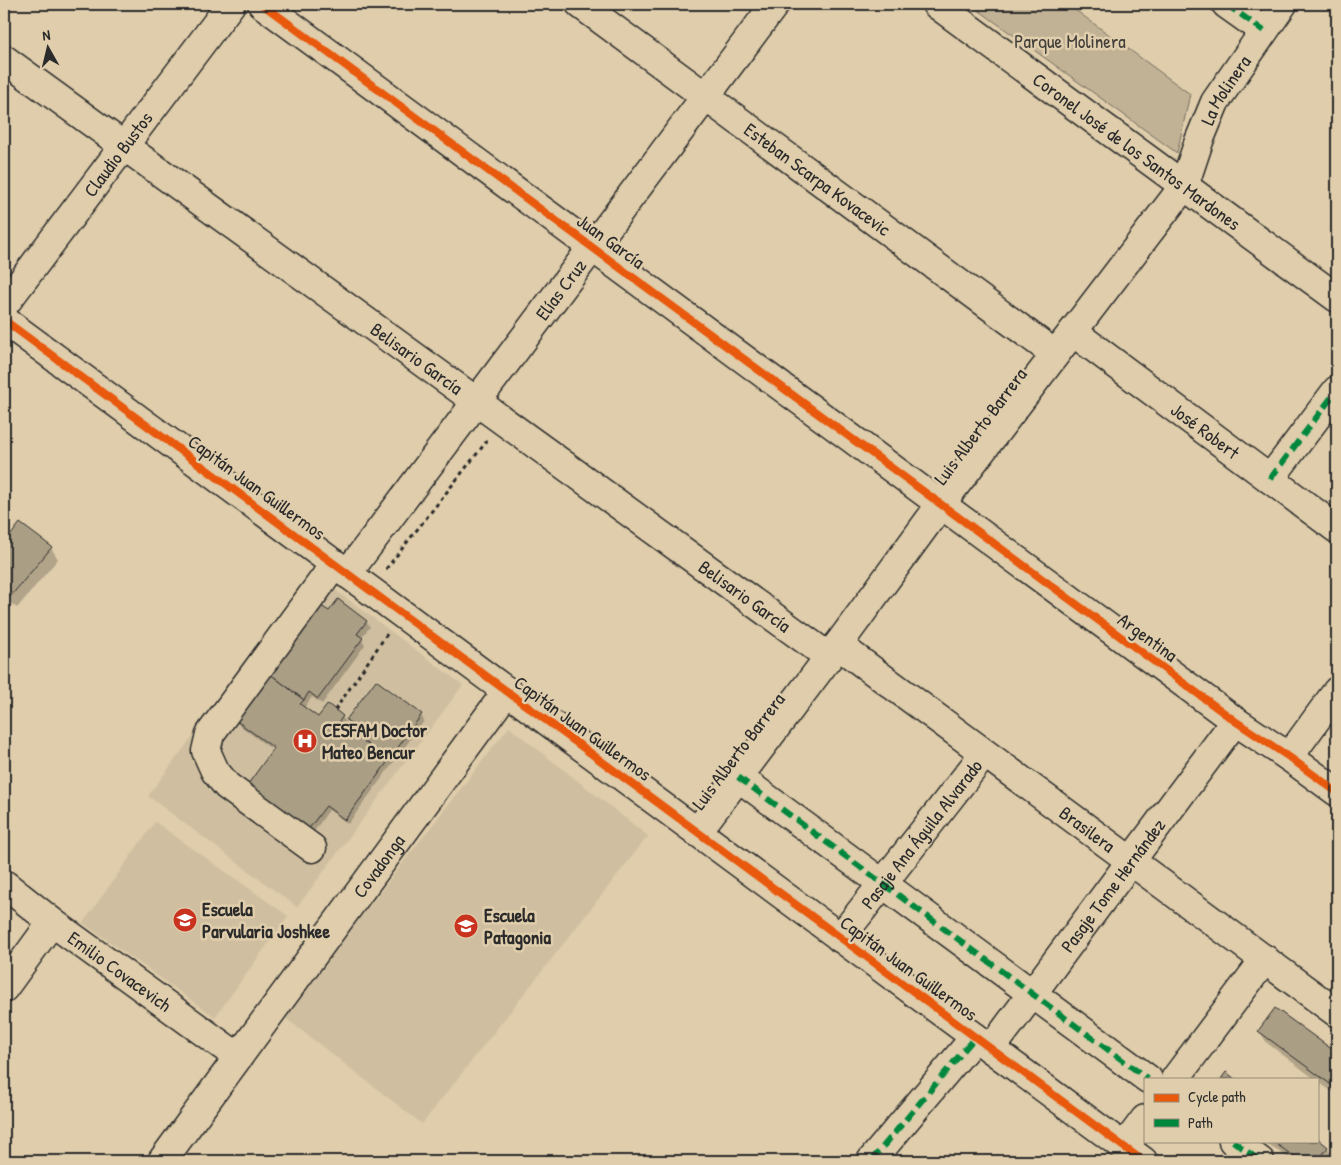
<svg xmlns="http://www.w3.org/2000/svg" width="1341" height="1165" viewBox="0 0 1341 1165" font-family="'Patrick Hand',sans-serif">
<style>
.built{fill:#cfbfa0}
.green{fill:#c1b296;stroke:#766e60}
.shadow{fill:#0003}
.building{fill:#aa9e85;stroke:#2b2b2b}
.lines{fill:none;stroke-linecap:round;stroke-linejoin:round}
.minor-casing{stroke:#2b2b2b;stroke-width:31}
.path{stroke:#2b2b2b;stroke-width:3;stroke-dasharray:4 4;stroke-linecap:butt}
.minor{stroke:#dfcdab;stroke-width:28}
.quiet{stroke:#00873e;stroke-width:6;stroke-dasharray:12 6;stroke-linecap:butt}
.cycleway-casing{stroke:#dfcdab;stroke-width:11}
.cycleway{stroke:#e8590c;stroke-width:8}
.labels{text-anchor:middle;stroke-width:5;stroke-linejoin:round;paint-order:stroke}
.park-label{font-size:19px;fill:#423f3b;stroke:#dfcdab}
.street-label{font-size:19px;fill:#2b2b2b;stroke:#dfcdab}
.poi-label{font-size:19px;font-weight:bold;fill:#2b2b2b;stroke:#dfcdab;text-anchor:start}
</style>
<rect width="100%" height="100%" fill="#dfcdab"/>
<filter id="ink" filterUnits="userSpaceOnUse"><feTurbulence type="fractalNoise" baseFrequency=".02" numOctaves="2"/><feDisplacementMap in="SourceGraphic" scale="10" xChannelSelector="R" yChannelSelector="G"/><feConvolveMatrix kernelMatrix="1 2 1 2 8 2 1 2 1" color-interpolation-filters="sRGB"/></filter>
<g filter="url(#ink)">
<g class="built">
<polygon points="314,574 463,685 297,907 148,796"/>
<polygon points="509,727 648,836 422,1124 283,1016"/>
<polygon points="155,822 288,916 215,1017 83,923"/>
</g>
<polygon class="green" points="970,4 1067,4 1190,94 1177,153"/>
<g class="shadow">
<polygon points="21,525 51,548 58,559 17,608 4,598 4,546"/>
<polygon points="329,613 366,621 370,627 361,638 365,645 322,704 312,697 304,708 318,719 328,706 342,717 346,722 338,733 348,740 356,729 351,726 347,720 421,715 424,721 348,824 329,810 308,840 274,751 235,722"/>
<polygon points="1276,1010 1337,1055 1337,1095 1317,1081 1317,1079 1315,1079 1267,1043 1260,1032"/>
<polygon points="1264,1141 1317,1141 1328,1148 1334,1159 1333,1161 1292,1161"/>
</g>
<g class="building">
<polygon points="20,523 52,547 10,597 4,592 4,544"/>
<polygon points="338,599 367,621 357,634 363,638 318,699 309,692 304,700 265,670 315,602 329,611"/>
<polygon points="265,670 304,700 300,704 318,717 328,704 343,716 334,729 347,739 352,733 389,760 345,820 326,806 304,835 243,791 274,748 231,717"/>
<polygon points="376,680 422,714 389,760 352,733 356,727 346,720"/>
<polygon points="1275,1008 1337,1053 1337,1089 1258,1031"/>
<polygon points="1226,1072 1235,1079 1221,1079"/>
<polygon points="1317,1138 1328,1147 1318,1161 1300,1161 1272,1141 1317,1141"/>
</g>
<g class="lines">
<defs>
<g id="minor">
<polyline points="262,4 1235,721 1289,757 1337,792"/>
<path id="s1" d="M580,4L1055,354"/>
<path id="s2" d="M936,4L1337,298"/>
<polyline points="1226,4 1264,31"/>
<path id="s3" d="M4,59L829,657"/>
<path id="s4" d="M4,305L231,4"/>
<polyline points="4,320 1143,1161"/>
<path id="s5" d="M1073,332L1337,529"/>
<polyline points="1270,479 1337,390"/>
<path id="s6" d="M347,574L775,4"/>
<path id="s7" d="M838,645L1337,1013"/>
<polyline points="1289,757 1337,691"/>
<polyline points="738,777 1148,1079"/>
<path id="s8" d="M697,832L838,645L941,504L1184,186L1199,141L1215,102L1283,4"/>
<polyline points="312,848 227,786 215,771 206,751 210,734 335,564"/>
<path id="s9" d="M4,884L52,922L238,1057"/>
<path id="s10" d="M840,938L984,754"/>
<polyline points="4,988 52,922"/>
<path id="s11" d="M991,1049L1235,721"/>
<polyline points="1175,1079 1265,959"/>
<polyline points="1233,1141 1260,1161"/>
<polyline points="1124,1147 1145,1119"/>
<path id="s12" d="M162,1161L507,691"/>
<polyline points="871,1161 975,1037"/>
</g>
</defs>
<use href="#minor" class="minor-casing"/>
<g class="path">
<polyline points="386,569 487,441"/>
<polyline points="335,710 387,634"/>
</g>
<use href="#minor" class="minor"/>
<g class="quiet">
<polyline points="1226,4 1264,31"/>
<polyline points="1270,479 1337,390"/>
<polyline points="738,777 1148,1079"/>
<polyline points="1233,1141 1260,1161"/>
<polyline points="871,1161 975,1037"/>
</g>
<defs>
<g id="cycleway">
<polyline points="262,4 1235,721 1289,757 1337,792"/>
<polyline points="4,320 1143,1161"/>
</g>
</defs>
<use href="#cycleway" class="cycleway-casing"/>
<use href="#cycleway" class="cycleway"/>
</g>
</g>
<defs>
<symbol id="hospital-disc" viewBox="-11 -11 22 22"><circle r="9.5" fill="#c8321e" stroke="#dfcdab"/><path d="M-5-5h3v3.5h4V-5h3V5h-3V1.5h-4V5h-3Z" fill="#fff"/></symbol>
<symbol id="school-disc" viewBox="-11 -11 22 22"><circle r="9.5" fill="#c8321e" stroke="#dfcdab"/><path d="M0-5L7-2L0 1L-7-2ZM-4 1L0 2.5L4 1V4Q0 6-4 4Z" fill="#fff"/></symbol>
</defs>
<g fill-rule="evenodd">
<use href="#hospital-disc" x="291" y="727" width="28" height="28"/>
<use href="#school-disc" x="171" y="906" width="28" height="28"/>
<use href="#school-disc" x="452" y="912" width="28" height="28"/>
</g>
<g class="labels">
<g class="park-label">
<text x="1070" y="48">Parque Molinera</text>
</g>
<g class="street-label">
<text dy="7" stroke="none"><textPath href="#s8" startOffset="914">La Molinera</textPath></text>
<text dy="7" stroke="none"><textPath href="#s2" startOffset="249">Coronel José de los Santos Mardones</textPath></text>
<text dy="7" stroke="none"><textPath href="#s4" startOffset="189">Claudio Bustos</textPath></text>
<text dy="7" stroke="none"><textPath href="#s1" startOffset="295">Esteban Scarpa Kovacevic</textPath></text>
<text transform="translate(611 241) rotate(36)" y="7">Juan García</text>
<text dy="7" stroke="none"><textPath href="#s6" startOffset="356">Elías Cruz</textPath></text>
<text dy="7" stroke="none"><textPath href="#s3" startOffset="510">Belisario García</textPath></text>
<text transform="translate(980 426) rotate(-53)" y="7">Luis Alberto Barrera</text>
<text dy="7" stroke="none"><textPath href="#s5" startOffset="165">José Robert</textPath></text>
<text transform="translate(257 487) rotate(36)" y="7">Capitán Juan Guillermos</text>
<text dy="7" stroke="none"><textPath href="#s3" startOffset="915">Belisario García</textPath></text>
<text transform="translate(1148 637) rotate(36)" y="7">Argentina</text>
<text transform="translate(583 728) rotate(36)" y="7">Capitán Juan Guillermos</text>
<text transform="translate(738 751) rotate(-53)" y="7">Luis Alberto Barrera</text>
<text dy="7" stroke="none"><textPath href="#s7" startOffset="310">Brasilera</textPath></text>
<text dy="7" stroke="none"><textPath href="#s10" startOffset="132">Pasaje Ana Águila Alvarado</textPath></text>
<text dy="7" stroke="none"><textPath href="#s12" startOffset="366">Covadonga</textPath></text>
<text dy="7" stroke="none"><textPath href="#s11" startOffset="204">Pasaje Tome Hernández</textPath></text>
<text transform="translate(909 968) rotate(36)" y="7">Capitán Juan Guillermos</text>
<text dy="7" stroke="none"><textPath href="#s9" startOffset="145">Emilio Covacevich</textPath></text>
</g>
<g class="poi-label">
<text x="322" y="737">CESFAM Doctor<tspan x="322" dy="22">Mateo Bencur</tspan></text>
<text x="202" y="916">Escuela<tspan x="202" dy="22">Parvularia Joshkee</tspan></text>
<text x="484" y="922">Escuela<tspan x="484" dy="22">Patagonia</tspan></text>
</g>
</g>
<rect width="1341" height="1165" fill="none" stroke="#dfcdab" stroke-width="20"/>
<rect x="10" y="10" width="1321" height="1145" fill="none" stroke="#2b2b2b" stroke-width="2" filter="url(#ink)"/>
<rect x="1144" y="1078" width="175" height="65" fill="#dfcdab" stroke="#978c78"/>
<rect x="1154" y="1094" width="25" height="8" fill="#e8590c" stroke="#978c78"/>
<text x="1188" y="1102" font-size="15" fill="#2b2b2b">Cycle path</text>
<rect x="1154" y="1119" width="25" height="8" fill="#00873e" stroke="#978c78"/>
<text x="1188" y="1128" font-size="15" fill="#2b2b2b">Path</text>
<g transform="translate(48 48) rotate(352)" stroke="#dfcdab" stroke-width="4" paint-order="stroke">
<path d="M0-4L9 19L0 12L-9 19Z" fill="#2b2b2b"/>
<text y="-8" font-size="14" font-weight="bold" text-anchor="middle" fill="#2b2b2b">N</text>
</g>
</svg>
